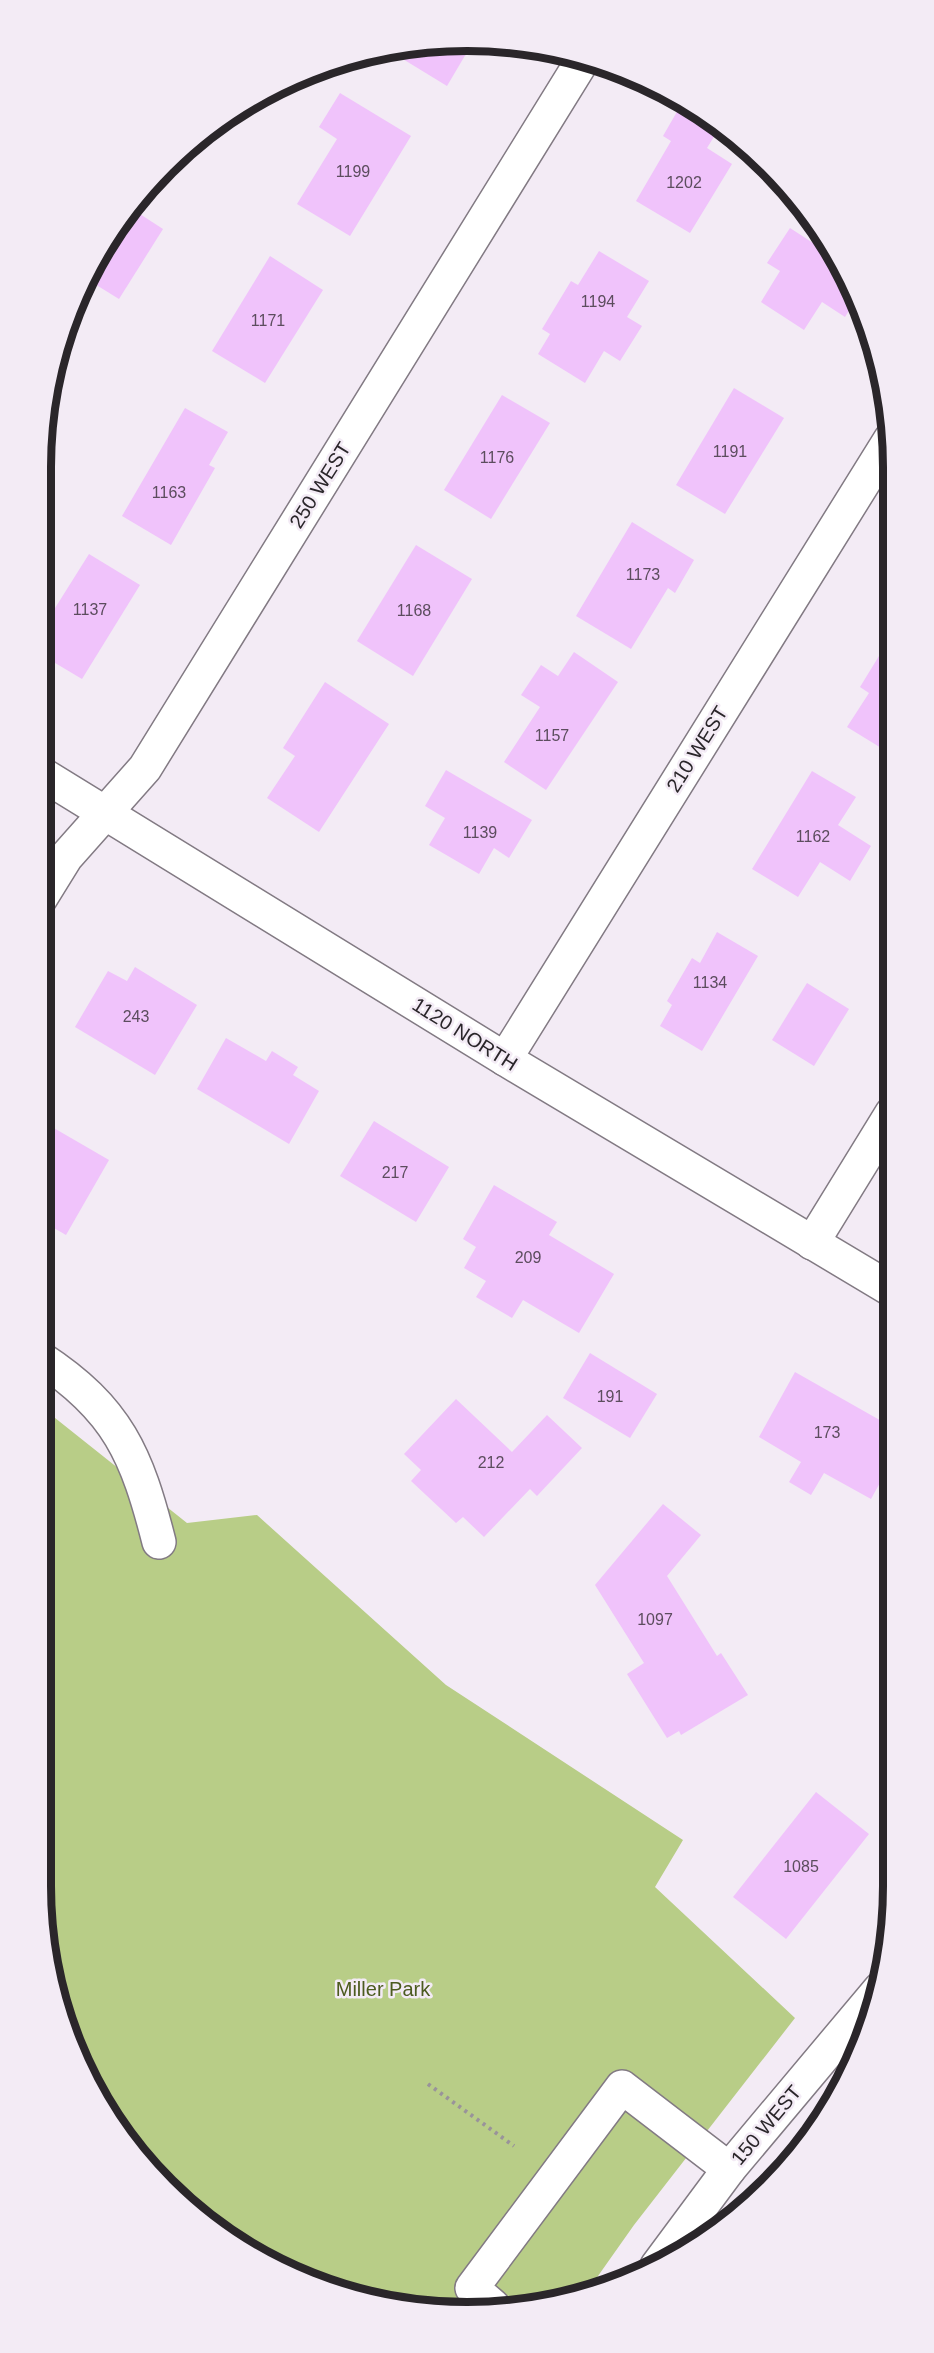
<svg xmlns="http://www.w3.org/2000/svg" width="934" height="2353" viewBox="0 0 934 2353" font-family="Helvetica,sans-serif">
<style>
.green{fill:#b8cd87}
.building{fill:#f0c3fb}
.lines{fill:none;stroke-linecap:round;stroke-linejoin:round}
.minor-casing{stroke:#827a83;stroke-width:36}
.path{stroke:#99939a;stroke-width:4;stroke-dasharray:3 4.5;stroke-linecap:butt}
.minor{stroke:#fff;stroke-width:33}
.labels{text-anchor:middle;stroke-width:5;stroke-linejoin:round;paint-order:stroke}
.number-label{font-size:16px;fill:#5c4d5e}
.street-label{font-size:20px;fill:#2a262a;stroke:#f3ebf5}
.park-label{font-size:20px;fill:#4c5b1f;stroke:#f3ebf5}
.rim{fill:none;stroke:#2a262a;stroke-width:8}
</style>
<rect width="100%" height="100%" fill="#f3ebf5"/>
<polygon class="green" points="40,1406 187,1523 257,1515 446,1685 683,1840 655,1887 795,2018 634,2225 586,2293 551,2304 411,2309 330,2290 254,2256 146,2167 97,2099 63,2023 41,1886"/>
<g class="building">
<polygon points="473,42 447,86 393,53 396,48 412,44"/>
<polygon points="340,93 411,136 350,236 297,204 337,139 319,127"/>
<polygon points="682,103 704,112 720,127 707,148 732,164 690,233 636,201 671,141 663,136"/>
<polygon points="129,207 163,229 119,299 85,278"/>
<polygon points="790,228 830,254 857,298 845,317 822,302 804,330 761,302 780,271 767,263"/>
<polygon points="599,251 649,281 627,317 642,326 620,361 604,351 585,383 538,354 550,334 542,329 571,281 578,285"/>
<polygon points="270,256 323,290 265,383 212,351"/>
<polygon points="62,338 69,341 54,366 55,356"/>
<polygon points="734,388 784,418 725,514 676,485"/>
<polygon points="502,395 550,423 491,519 444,490"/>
<polygon points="185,408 228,432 209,465 215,468 171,545 122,516"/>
<polygon points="632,522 694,560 675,593 668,588 631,649 576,616"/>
<polygon points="416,545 472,579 413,676 357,641"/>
<polygon points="89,554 140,585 82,679 40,654 40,632"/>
<polygon points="890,638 891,754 847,727 869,693 860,687"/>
<polygon points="574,652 618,682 546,790 504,762 540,707 521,695 541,665 558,676"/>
<polygon points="325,682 389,724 319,832 267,798 295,756 283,748"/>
<polygon points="446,770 532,820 509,858 494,848 479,874 429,845 445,818 425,806"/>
<polygon points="812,771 856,797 838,825 871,846 850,881 820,862 798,897 752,869"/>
<polygon points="717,932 758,956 702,1051 660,1026 672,1005 667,1001 692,958 700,963"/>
<polygon points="135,967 197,1005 155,1075 75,1027 108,971 127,981"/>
<polygon points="807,983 849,1009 814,1066 772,1040"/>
<polygon points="226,1038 266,1061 272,1051 298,1067 293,1075 319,1091 289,1144 197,1089"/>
<polygon points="40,1120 109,1160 66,1235 40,1220"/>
<polygon points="374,1121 449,1167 416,1222 340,1176"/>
<polygon points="494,1185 557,1222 549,1235 614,1274 579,1333 523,1300 512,1318 476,1297 486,1281 464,1268 476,1247 463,1239"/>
<polygon points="590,1353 657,1394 630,1438 563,1398"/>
<polygon points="795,1372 892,1427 892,1461 871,1499 824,1473 811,1495 789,1482 801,1462 759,1437"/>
<polygon points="456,1399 512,1452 547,1415 582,1448 537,1496 530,1489 484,1537 463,1517 456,1523 411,1481 421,1470 404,1454"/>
<polygon points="663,1504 701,1535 667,1576 717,1656 721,1653 748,1695 681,1735 679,1731 667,1738 627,1674 644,1663 595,1585"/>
<polygon points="816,1792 869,1834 786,1939 733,1897"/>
</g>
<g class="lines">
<defs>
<g id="minor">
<polyline points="40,773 505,1059 892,1290"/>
<polyline points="40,899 66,857 145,768 584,58"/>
<polyline points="505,1059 890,440"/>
<polyline points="812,1243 892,1113"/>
<path d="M40,1358C118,1409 137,1455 159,1542"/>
<polyline points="657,2266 729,2169 880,1989"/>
<polyline points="493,2306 472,2288 622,2087 729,2169"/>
</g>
</defs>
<use href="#minor" class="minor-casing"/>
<polyline class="path" points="428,2084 514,2146"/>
<use href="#minor" class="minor"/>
</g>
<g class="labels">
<g class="number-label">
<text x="353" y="177">1199</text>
<text x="684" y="188">1202</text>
<text x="598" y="307">1194</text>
<text x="268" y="326">1171</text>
<text x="730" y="457">1191</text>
<text x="497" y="463">1176</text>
<text x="169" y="498">1163</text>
<text x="643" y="580">1173</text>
<text x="90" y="615">1137</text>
<text x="414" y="616">1168</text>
<text x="552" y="741">1157</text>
<text x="480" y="838">1139</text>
<text x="813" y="842">1162</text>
<text x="710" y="988">1134</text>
<text x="136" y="1022">243</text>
<text x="395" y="1178">217</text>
<text x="528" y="1263">209</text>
<text x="610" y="1402">191</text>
<text x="827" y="1438">173</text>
<text x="491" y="1468">212</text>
<text x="655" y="1625">1097</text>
<text x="801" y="1872">1085</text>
</g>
<g class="street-label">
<text transform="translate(320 485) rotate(-58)" y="7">250 WEST</text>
<text transform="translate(697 749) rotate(-58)" y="7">210 WEST</text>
<text transform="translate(465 1034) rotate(32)" y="7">1120 NORTH</text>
<text transform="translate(766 2125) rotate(-50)" y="7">150 WEST</text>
</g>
<g class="park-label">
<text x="383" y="1996">Miller Park</text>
</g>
</g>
<path d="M0 0H934V2353H0ZM467 51H467A416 416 0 0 1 883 467V1886A416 416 0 0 1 467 2302H467A416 416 0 0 1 51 1886V467A416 416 0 0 1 467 51Z" fill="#f3ebf5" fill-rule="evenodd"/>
<path class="rim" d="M467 51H467A416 416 0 0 1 883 467V1886A416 416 0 0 1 467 2302H467A416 416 0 0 1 51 1886V467A416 416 0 0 1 467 51Z"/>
</svg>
